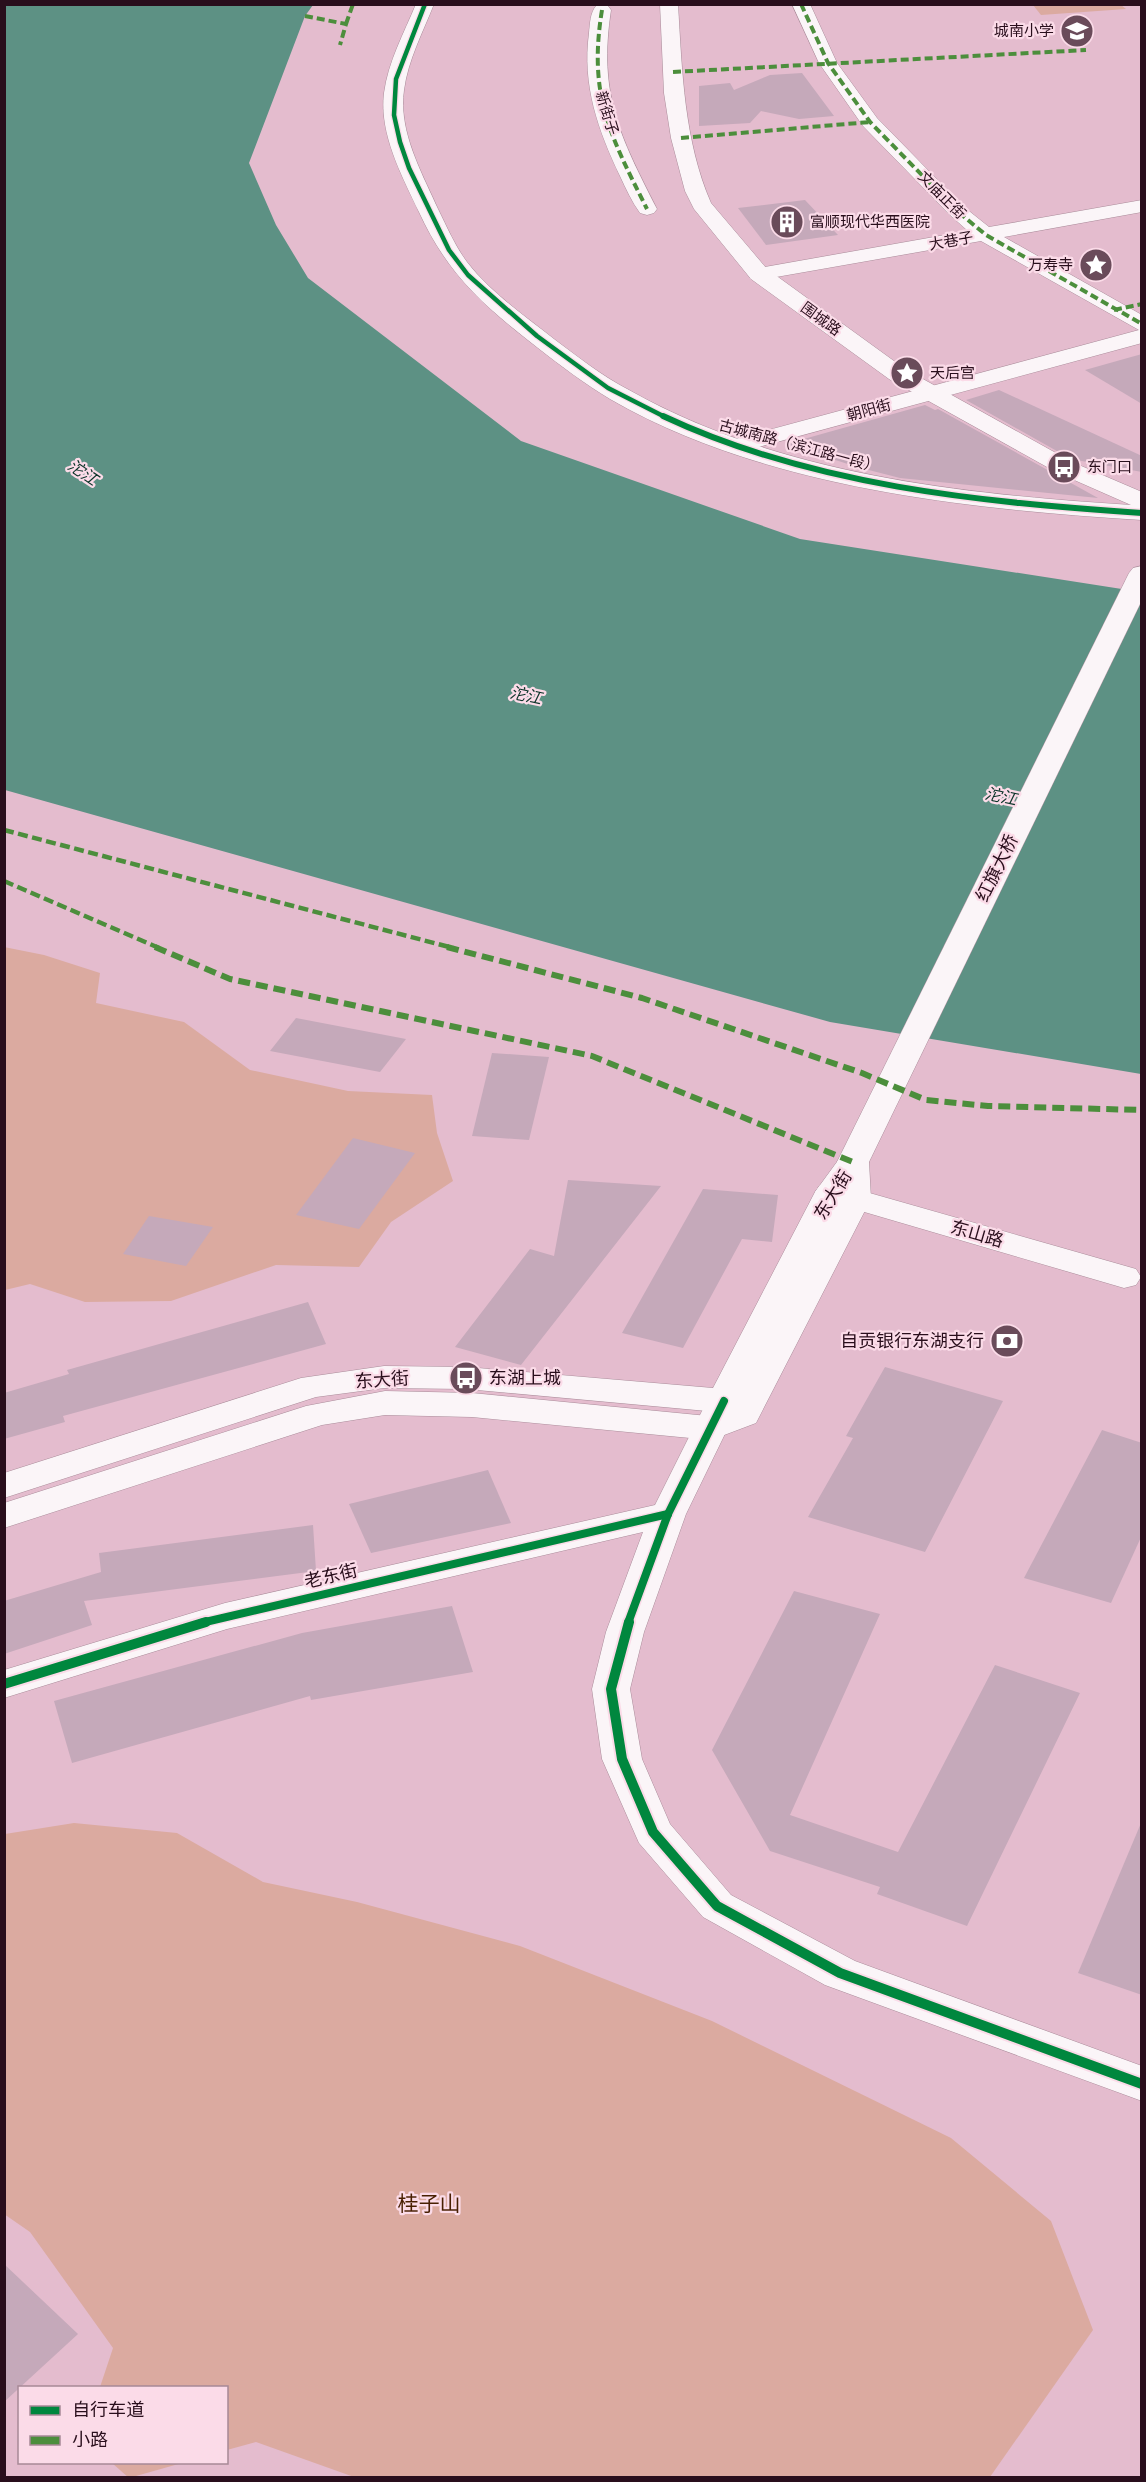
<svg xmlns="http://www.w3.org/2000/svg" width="1146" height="2482" viewBox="0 0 1146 2482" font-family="'Public Sans','Noto Sans SC',sans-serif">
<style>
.green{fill:#dbaaa0}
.water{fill:#5d9184}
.building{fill:#c5a9ba}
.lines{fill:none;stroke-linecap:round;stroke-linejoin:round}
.street-casing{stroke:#aa8c9a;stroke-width:1}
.secondary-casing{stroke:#aa8c9a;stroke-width:1}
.primary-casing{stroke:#aa8c9a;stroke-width:1}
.street{fill:#fbf5f8;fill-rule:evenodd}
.secondary{fill:#fbf5f8;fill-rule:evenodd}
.primary{fill:#fbf5f8;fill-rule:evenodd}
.quiet-far2{stroke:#4c8e3c;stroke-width:4;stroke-dasharray:8 4;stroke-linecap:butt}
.quiet-far1{stroke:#4c8e3c;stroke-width:4.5;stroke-dasharray:10 4.5;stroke-linecap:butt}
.quiet{stroke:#4c8e3c;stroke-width:6;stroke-dasharray:12 6;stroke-linecap:butt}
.cycleway-far3-casing{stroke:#fbdbe8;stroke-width:7}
.cycleway-far2-casing{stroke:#fbdbe8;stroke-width:9}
.cycleway-far1-casing{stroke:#fbdbe8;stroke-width:11}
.cycleway-casing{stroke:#fbdbe8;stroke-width:14}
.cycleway-far3{stroke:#00873e;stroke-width:4.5}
.cycleway-far2{stroke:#00873e;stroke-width:6}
.cycleway-far1{stroke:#00873e;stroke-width:8}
.cycleway{stroke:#00873e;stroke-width:10}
.labels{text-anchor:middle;stroke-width:4.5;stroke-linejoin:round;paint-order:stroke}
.far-poi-label{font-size:15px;fill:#290e1c;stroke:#fbdbe8;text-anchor:start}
.far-street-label{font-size:15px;fill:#290e1c;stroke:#fbdbe8}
.far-water-label{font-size:16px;font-style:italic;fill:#0a3328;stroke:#fbdbe8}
.street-label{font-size:18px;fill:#290e1c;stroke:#fbdbe8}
.poi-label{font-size:18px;fill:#290e1c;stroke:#fbdbe8;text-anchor:end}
.near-park-label{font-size:21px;fill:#481f02;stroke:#fbdbe8}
</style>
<rect width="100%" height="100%" fill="#e4bcce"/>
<g class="green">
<polygon points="1033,5 1121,5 1126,9 1041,15"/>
<polygon points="4,947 44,955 100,973 96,1003 184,1022 250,1070 348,1091 432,1095 437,1133 453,1181 391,1222 359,1267 276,1265 171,1301 85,1302 30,1284 5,1290"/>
<polygon points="74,1823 177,1833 263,1882 357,1902 520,1946 712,2021 951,2138 1051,2221 1093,2330 990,2477 354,2477 256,2442 227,2450 226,2388 100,2387 113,2348 30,2232 4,2214 5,1834"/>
<polygon points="112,2463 182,2463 129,2478"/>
</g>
<polygon class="water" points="4,5 313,5 305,16 249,163 276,225 308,278 521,441 800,539 1141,592 1141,1074 830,1022 5,790"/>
<g class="building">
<polygon points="802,73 834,116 799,119 761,111 750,123 699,126 699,86 730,83 734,90 770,75"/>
<polygon points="805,200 838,235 766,245 738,208"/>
<polygon points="1142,354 1142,404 1085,370 1124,359"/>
<polygon points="999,390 1142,456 1142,472 1071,459 966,400"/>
<polygon points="925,405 935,410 938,409 1098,498 900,478 857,467 786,444"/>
<polygon points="296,1018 406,1039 380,1072 270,1051"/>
<polygon points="492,1053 549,1057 529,1140 472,1136"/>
<polygon points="353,1138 415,1153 359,1229 296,1215"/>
<polygon points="568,1180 661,1186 521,1365 455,1347 530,1249 554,1256"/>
<polygon points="703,1189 778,1195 772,1242 742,1239 683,1348 622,1333"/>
<polygon points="149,1216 213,1227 186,1266 123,1254"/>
<polygon points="308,1302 326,1344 63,1416 65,1422 4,1439 4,1393 69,1374 67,1370"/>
<polygon points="885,1367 1003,1401 925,1552 808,1517 853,1438 846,1436"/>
<polygon points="1102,1430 1142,1443 1142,1535 1111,1603 1024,1578"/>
<polygon points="488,1470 511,1523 371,1553 349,1504"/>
<polygon points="313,1525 316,1571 84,1601 92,1625 4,1654 4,1601 101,1572 99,1553"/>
<polygon points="794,1591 880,1614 790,1815 898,1852 995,1665 1080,1693 967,1926 877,1894 880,1887 770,1851 712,1750"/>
<polygon points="452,1606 473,1672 311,1700 310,1696 72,1763 54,1701 302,1633"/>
<polygon points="1141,1823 1142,1823 1142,1995 1078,1973"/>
<polygon points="4,2264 78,2334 4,2402"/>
</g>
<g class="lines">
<defs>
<g id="street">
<path d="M602,4L608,6L611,10C598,95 620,136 657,209L654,213L647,215L640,213C632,202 626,189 620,176C598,130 582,85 589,33C590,24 590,13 596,6Z"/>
<polygon points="792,4 810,4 837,63 877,118 964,207 989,227 1142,200 1142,212 1004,237 1142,315 1142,343 744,451 736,453 728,451 724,446 728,441 1139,330 981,241 759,280 751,279 748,274 751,269 759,268 968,231 950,215 863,126 819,63"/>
<polygon points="831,1182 1136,1269 1141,1277 1136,1285 1124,1288 820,1199 815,1192 820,1185"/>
<polygon points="724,1389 736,1393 741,1401 686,1514 644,1632 630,1689 642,1759 670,1824 731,1895 855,1961 1142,2066 1142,2101 825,1985 703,1917 639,1843 602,1759 592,1689 606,1632 643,1532 227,1629 4,1698 4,1670 225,1603 655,1505 707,1401 712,1393"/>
</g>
<g id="secondary">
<path d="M416,4H434C423,32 408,60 404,90C398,131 422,173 438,209C447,227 455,246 467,262C490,292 525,316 554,339C578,357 602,376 629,390C780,475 961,494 1131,505L1056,472L889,379L751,279L694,209L685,191L671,138L664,93L660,4H678C682,71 684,141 711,203L767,269L905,369L1072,462L1142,492V520C967,509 764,488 610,399C585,384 561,366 538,348C484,306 448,275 419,212C402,176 379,134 384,93C388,62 404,33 416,4Z"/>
<polygon points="1142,566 1142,600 869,1162 864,1169 853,1172 842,1169 837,1162 1129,573 1133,568"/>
</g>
<polygon id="primary" points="853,1152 864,1155 869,1162 871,1199 756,1423 711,1440 472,1417 385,1415 322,1425 4,1528 4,1503 306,1406 385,1391 472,1393 708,1416 718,1412 466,1389 384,1388 316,1397 4,1498 4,1473 301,1378 384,1366 466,1367 713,1388 815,1192 842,1155"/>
</defs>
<use href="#street" class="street-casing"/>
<use href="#secondary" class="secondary-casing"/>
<use href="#primary" class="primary-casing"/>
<use href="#street" class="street"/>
<use href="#secondary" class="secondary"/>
<use href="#primary" class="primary"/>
<g class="quiet-far2">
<polyline points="801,4 828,63 870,122 957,211 986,235 1142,324"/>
<path d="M602,10C588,95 610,135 647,209"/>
<polyline points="305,16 346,24 340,45"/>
<polyline points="346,24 353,4"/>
<polyline points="673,72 1086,50"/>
<polyline points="681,138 870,122"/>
<polyline points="1114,310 1142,304"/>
</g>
<g class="quiet-far1">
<polyline points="4,830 453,948"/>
<polyline points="4,881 159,948"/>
</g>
<g class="quiet">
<polyline points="155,947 230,979 592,1056 853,1162"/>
<polyline points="447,947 642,998 862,1073 926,1100 988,1106 1142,1110"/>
</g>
<defs>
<polyline id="cycleway-far3" points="425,4 396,79 394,115 400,142 409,168 449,250 468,275 537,336 608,388 667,418"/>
<path id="cycleway-far2" d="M663,416C812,486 980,502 1142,513"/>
<g id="cycleway-far1">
<polyline points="201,1623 668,1514"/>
<polyline points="628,1623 668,1514 724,1401"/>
</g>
<g id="cycleway">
<polyline points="629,1622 611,1689 622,1759 653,1832 717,1906 840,1973 1142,2084"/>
<polyline points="4,1684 206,1622"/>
</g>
</defs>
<use href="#cycleway-far3" class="cycleway-far3-casing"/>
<use href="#cycleway-far2" class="cycleway-far2-casing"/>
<use href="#cycleway-far1" class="cycleway-far1-casing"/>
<use href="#cycleway" class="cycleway-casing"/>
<use href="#cycleway-far3" class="cycleway-far3"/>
<use href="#cycleway-far2" class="cycleway-far2"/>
<use href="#cycleway-far1" class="cycleway-far1"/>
<use href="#cycleway" class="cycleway"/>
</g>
<defs>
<symbol id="school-disc" viewBox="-11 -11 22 22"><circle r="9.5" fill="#6a4b5a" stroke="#fbdbe8"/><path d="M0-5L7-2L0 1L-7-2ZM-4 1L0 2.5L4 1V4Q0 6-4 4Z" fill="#fff"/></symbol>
<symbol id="building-disc" viewBox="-11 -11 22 22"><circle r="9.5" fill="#6a4b5a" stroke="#fbdbe8"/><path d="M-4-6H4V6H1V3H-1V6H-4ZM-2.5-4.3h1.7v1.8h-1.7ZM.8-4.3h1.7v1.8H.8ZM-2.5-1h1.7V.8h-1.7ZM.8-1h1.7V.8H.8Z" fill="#fff"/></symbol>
<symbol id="sight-disc" viewBox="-11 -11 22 22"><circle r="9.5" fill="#6a4b5a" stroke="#fbdbe8"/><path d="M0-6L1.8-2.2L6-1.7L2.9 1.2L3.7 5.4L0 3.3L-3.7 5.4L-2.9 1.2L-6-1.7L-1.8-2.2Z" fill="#fff"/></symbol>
<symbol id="bus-disc" viewBox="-11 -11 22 22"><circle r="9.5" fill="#6a4b5a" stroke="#fbdbe8"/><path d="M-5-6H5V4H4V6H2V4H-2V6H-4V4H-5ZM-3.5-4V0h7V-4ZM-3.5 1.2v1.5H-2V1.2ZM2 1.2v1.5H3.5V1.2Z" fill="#fff"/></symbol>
<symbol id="bank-disc" viewBox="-11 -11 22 22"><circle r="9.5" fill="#6a4b5a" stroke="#fbdbe8"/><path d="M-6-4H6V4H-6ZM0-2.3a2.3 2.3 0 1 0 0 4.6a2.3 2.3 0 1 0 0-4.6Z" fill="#fff"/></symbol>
</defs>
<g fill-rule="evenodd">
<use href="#school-disc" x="1058" y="12" width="38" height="38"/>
<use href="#building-disc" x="768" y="203" width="38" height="38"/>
<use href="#sight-disc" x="1077" y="246" width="38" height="38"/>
<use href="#sight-disc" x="888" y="354" width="38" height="38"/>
<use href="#bus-disc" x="1045" y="448" width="38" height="38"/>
<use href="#bank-disc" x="988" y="1322" width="38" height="38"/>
<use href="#bus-disc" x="447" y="1359" width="38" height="38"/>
</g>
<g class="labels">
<g class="far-poi-label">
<text x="1054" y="36" text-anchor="end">城南小学</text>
<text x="810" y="227">富顺现代华西医院</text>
<text x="1073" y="270" text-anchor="end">万寿寺</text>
<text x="930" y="378">天后宫</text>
<text x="1087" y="472">东门口</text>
</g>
<g class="far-street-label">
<text transform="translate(607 113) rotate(73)" y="5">新街子</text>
<text transform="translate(942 195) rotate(45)" y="5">文庙正街</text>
<text transform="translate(951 241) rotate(-10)" y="5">大巷子</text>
<text transform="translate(821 319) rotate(36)" y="5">围城路</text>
<text transform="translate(869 410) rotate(-15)" y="5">朝阳街</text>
<text transform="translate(799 446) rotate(15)" y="5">古城南路（滨江路一段）</text>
</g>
<g class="far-water-label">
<text transform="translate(83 472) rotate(34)" y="6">沱江</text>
<text transform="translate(526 695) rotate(12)" y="6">沱江</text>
<text transform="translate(1001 796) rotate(12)" y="6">沱江</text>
</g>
<g class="street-label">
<text transform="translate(997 868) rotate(-64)" y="6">红旗大桥</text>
<text transform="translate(833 1195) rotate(-58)" y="6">东大街</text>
<text transform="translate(977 1234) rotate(16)" y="6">东山路</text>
<text transform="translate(382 1380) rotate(-4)" y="6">东大街</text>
<text transform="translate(331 1576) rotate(-13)" y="6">老东街</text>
</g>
<g class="poi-label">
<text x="984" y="1347">自贡银行东湖支行</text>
<text x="489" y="1384" text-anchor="start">东湖上城</text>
</g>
<g class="near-park-label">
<text x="429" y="2211">桂子山</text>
</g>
</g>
<rect width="1146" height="2482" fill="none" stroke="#290e1c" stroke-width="12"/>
<rect x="18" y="2386" width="210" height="78" fill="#fbdbe8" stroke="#a78996" stroke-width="1.5"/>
<rect x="30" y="2406" width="30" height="9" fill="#00873e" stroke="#a78996" stroke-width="1.5"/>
<text x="72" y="2416" font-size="18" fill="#290e1c">自行车道</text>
<rect x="30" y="2436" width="30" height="9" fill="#4c8e3c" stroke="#a78996" stroke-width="1.5"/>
<text x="72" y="2446" font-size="18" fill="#290e1c">小路</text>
</svg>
